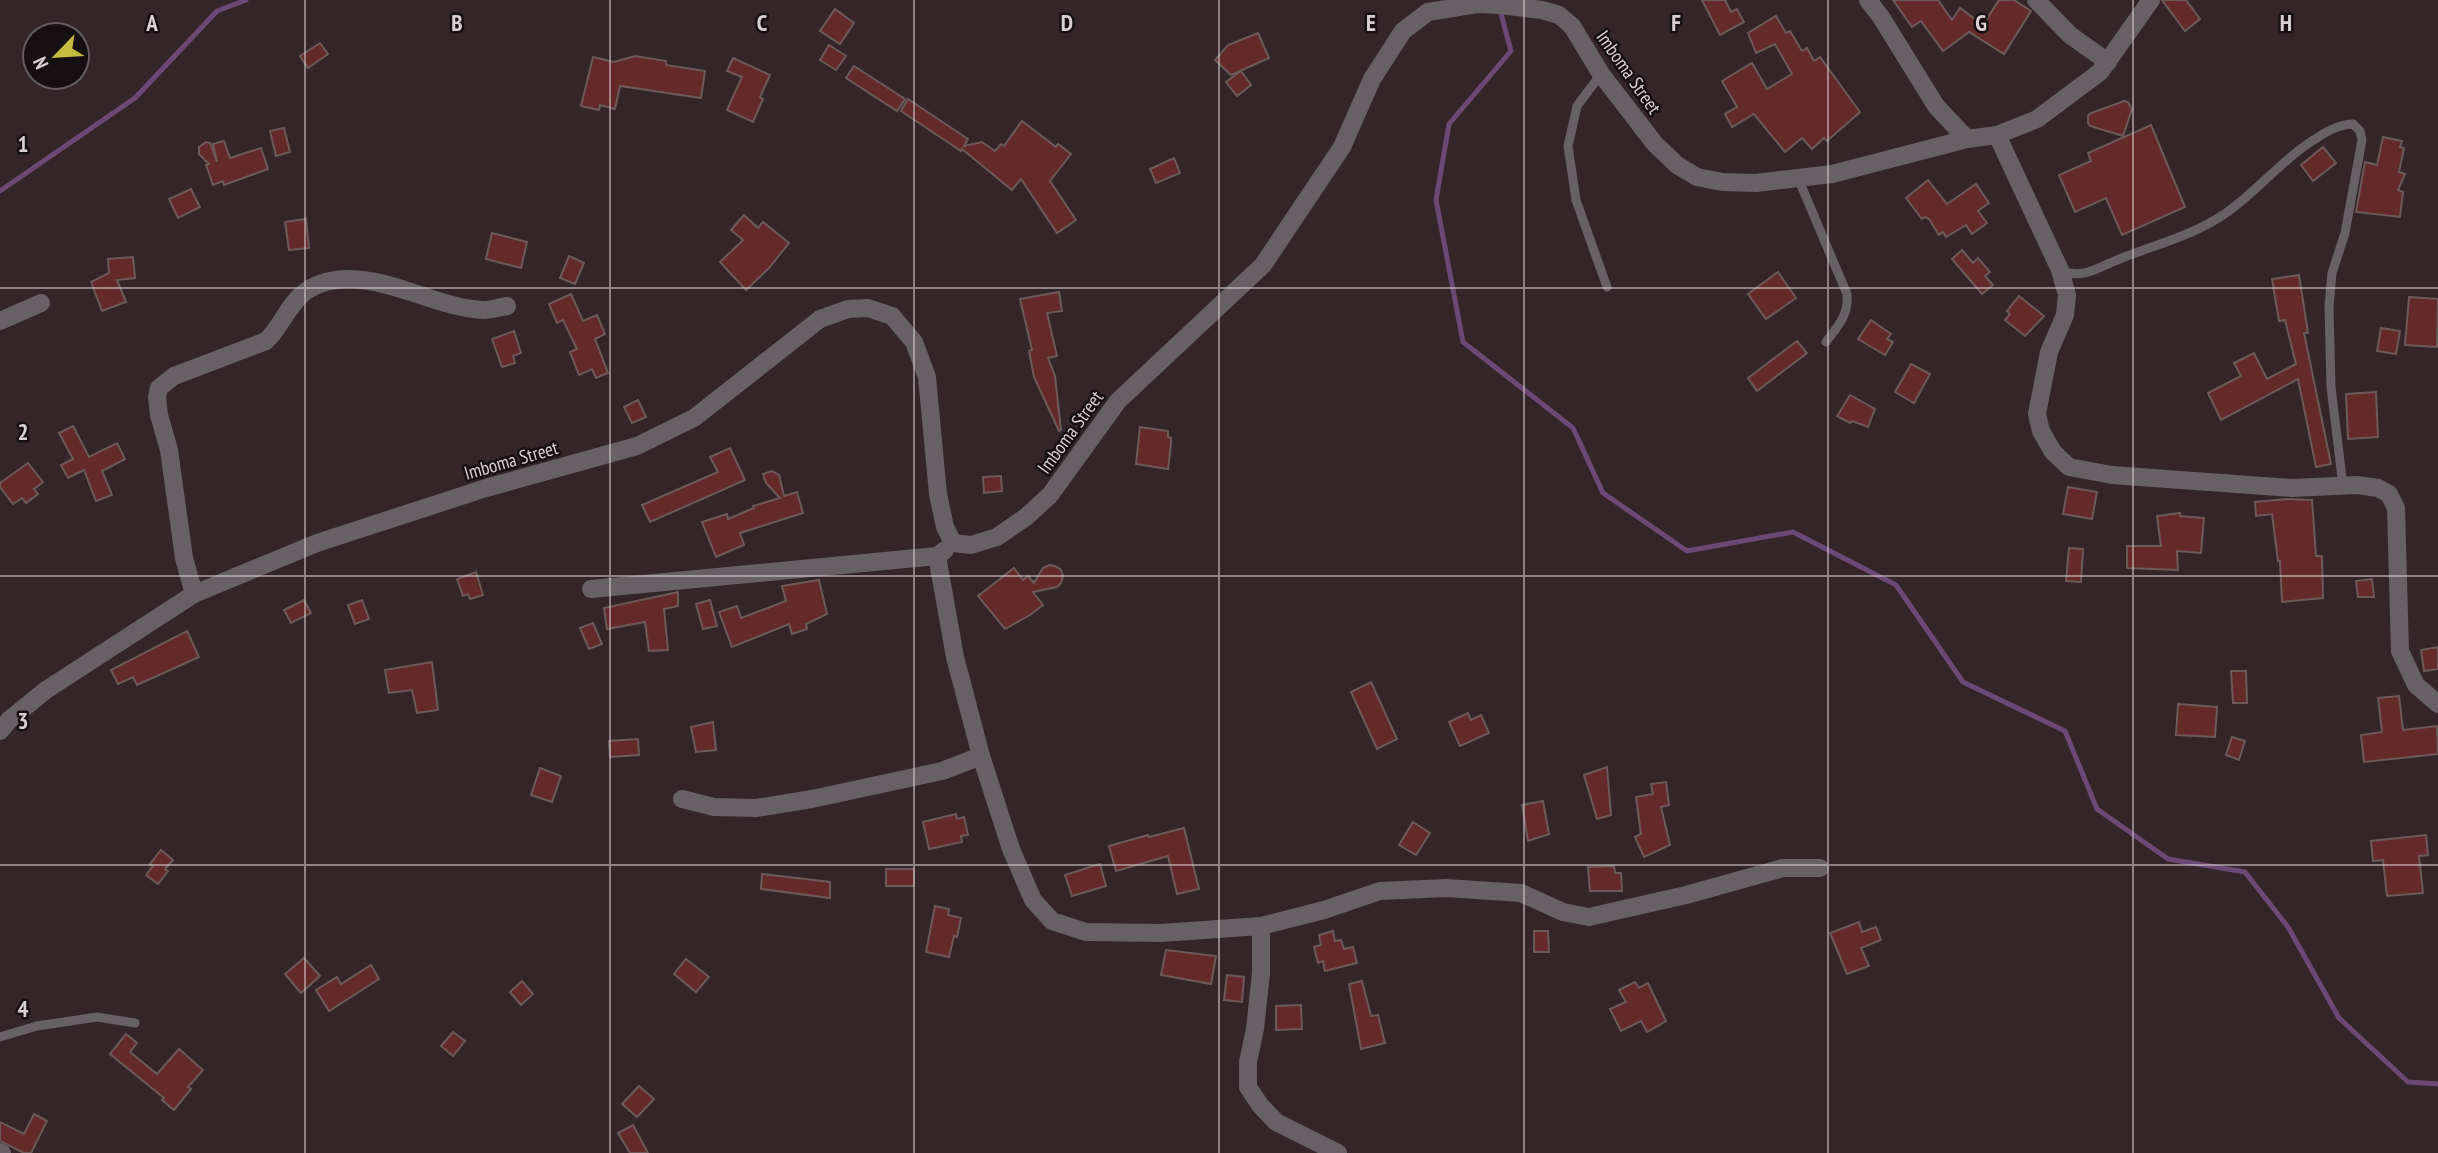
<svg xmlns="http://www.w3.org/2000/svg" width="2438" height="1153" viewBox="0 0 2438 1153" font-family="'PT Sans Narrow',sans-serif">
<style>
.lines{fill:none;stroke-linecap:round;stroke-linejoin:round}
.stream{stroke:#6c4877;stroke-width:5}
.building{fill:#642929;stroke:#6c5a59;stroke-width:2}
.lane{stroke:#676065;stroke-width:9}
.street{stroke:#676065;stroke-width:18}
.grid{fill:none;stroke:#dad0d2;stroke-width:2;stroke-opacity:0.55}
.labels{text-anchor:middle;stroke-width:5;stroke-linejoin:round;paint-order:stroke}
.street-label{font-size:19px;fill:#dad0d2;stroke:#171012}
.grid-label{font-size:23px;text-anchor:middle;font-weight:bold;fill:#dad0d2;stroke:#171012;stroke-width:5;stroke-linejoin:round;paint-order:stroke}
</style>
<rect width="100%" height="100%" fill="#342529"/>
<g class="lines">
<g class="stream">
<polyline points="1500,10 1511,51 1449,124 1436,200 1463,342 1573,428 1603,493 1687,551 1793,532 1896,585 1963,682 2065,731 2097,809 2168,859 2245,872 2288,927 2339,1018 2408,1082 2438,1084"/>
<polyline points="0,191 135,98 217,11 246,0"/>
</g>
</g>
<g class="building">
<polygon points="1702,0 1725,0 1731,12 1737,9 1744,22 1720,35"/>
<polygon points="1893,0 1938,0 1952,20 1960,8 1983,25 1999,0 2014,0 2031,11 2004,54 1969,32 1943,51 1921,21 1912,27"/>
<polygon points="2162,0 2186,0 2200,19 2185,31"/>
<polygon points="835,9 854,23 840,44 820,31"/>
<polygon points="1776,16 1786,33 1790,31 1802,51 1807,48 1814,61 1820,57 1860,112 1827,141 1824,138 1812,149 1802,138 1785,152 1754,114 1732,127 1725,114 1737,107 1722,81 1752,63 1767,89 1792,74 1775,44 1756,53 1748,33"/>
<polygon points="1258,33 1269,58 1231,75 1215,60 1228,45"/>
<polygon points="320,43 328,54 308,68 300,56"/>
<polygon points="829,45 846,56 836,70 820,60"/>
<polygon points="635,56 666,61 666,65 705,71 701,98 620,86 615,109 600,105 599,110 581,106 593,57 614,62"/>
<polygon points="733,58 770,75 760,97 763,99 753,122 727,110 742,77 727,71"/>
<polygon points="854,66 905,99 897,111 846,78"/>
<polygon points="1241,71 1251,85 1237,96 1226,82"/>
<polygon points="908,99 968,139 964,146 982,142 995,151 1001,144 1004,146 1022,121 1056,147 1058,144 1071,154 1050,181 1076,220 1057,233 1021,179 1012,190 962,149 961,151 901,111"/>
<polygon points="2124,101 2128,102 2132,109 2123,136 2090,126 2088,123 2088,116 2091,113"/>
<polygon points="2151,125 2185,207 2122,235 2106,198 2075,212 2059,175 2091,161 2088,153"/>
<polygon points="284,128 290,152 276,156 270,131"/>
<polygon points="2383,137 2402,141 2400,147 2404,148 2399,172 2405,174 2398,190 2403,192 2400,217 2356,212 2365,162 2377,165"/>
<polygon points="224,141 230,158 261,148 268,169 224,185 223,181 213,185 206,165 209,164 199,154 199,147 206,142 210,143 217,162 213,144"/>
<polygon points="2323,147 2336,163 2313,181 2301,165"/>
<polygon points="1174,158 1180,173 1156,183 1150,169"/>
<polygon points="1928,180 1947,204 1976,184 1989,203 1978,211 1987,223 1972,234 1966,225 1946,237 1943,232 1939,235 1929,219 1925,217 1922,219 1906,198"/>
<polygon points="191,189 200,207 178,218 169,199"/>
<polygon points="744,215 758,228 763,222 789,243 769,268 746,290 720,262 743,240 731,230"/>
<polygon points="306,219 309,248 289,250 285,222"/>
<polygon points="492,233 527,242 521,268 486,259"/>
<polygon points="1962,250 1973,263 1978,258 1990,272 1985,276 1993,285 1982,294 1952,259"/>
<polygon points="569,256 584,263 575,284 560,278"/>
<polygon points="133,257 135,278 117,280 126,302 102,311 91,282 109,273 108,259"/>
<polygon points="1778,272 1796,298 1766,319 1748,294"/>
<polygon points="2299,275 2308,333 2304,333 2331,464 2316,467 2298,379 2221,420 2208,393 2241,376 2234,363 2254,353 2267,379 2296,364 2285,320 2279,321 2272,279"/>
<polygon points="1059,292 1062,311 1047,313 1057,356 1048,358 1055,376 1061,430 1059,431 1034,377 1029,351 1032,350 1020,299"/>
<polygon points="571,294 583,321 597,315 605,334 595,339 608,373 596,378 592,369 579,375 570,352 577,349 563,320 557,323 549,304"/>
<polygon points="2019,296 2044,316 2025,336 2005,320 2010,314 2007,311"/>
<polygon points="2409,297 2438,299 2437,347 2405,345"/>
<polygon points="1871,320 1891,334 1887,339 1893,342 1885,355 1858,339"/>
<polygon points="2381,328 2400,331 2396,354 2377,351"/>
<polygon points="514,331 521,353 513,356 515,363 502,367 492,339"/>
<polygon points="1797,341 1807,353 1757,391 1748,378"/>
<polygon points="1911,364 1930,374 1914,403 1895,392"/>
<polygon points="2376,392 2378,437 2348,439 2346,394"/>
<polygon points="1850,395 1875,409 1868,427 1852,421 1850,423 1837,416"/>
<polygon points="638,400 646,417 632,423 624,407"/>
<polygon points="73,426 89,457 117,443 125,459 102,471 112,495 96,501 84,470 68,478 61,465 73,459 59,433"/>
<polygon points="1140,427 1168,431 1168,437 1171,438 1171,444 1168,469 1136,464"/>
<polygon points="730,448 745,480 650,522 642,505 718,472 710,457"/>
<polygon points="28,463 43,482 34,489 38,494 26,503 22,498 13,504 0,487 0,483"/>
<polygon points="772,471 779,475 784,496 797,492 803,513 740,533 744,545 716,557 702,522 727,514 728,519 754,508 753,506 780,498 766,483 763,474"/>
<polygon points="1001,476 1002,491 984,493 983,477"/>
<polygon points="2068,487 2097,492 2092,519 2063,514"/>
<polygon points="2288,499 2312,500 2316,556 2322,556 2323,598 2282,602 2280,561 2278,561 2272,514 2256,516 2255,502"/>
<polygon points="2180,513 2180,516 2204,518 2201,553 2177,551 2178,570 2127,568 2127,546 2161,546 2157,516"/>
<polygon points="2069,548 2083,549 2081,582 2066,581"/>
<polygon points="1049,565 1055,566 1061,570 1063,576 1061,583 1057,587 1033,592 1043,605 1030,615 1005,629 978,596 1014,568 1023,580 1028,576 1034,583 1043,568"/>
<polygon points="476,572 483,595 470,599 468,594 463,596 457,579"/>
<polygon points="2372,579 2374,597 2358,597 2356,581"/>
<polygon points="819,580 827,614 806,624 807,629 792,634 789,624 732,647 719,612 737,606 741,618 786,601 782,586"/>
<polygon points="678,592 678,606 664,609 668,650 649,651 645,622 607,629 604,608"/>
<polygon points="304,600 311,613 291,623 284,610"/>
<polygon points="362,600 369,619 355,624 348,605"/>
<polygon points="710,600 717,626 703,629 696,604"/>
<polygon points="593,623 602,644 589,649 580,628"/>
<polygon points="187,631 199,657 137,685 133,677 118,684 111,670"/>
<polygon points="2438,647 2438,669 2424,671 2421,650"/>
<polygon points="432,662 438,710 417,713 412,690 389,693 385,670"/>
<polygon points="2231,671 2246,671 2247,703 2233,703"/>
<polygon points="1371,682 1397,739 1377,749 1351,692"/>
<polygon points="2399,696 2403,730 2437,726 2438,754 2364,762 2361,735 2382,732 2378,698"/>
<polygon points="2178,704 2217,707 2215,737 2176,735"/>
<polygon points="1468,713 1471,720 1481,715 1489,733 1460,746 1449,722"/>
<polygon points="713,722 716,750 696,752 691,727"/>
<polygon points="2232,737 2245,741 2239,760 2226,755"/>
<polygon points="638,739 639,755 610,757 609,741"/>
<polygon points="1607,767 1611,815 1597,819 1584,775"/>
<polygon points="540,768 561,776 552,802 531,795"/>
<polygon points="1666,782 1669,805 1661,807 1670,845 1644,857 1635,837 1641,834 1636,797 1653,794 1651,784"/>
<polygon points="1543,801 1549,834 1528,841 1522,805"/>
<polygon points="956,814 957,819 964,817 968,835 961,836 962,842 929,849 923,822"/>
<polygon points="1413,822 1430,833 1416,855 1399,845"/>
<polygon points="1184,828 1199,889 1177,894 1168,856 1116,871 1109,846 1148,835 1149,837"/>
<polygon points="2426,835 2428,855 2419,856 2423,893 2387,896 2383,860 2373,861 2371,841"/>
<polygon points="161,850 173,860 165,869 168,871 158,884 146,875 153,866 150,864"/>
<polygon points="1100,864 1106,886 1072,896 1065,875"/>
<polygon points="1614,866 1615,873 1621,873 1622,891 1590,891 1588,867"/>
<rect x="886" y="869" width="28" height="17"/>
<polygon points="762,874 830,882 830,898 761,889"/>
<polygon points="935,906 949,909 948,915 961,918 957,937 954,936 949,957 926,952"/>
<polygon points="1859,922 1862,932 1876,927 1881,940 1861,948 1869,966 1847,974 1830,933"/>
<polygon points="1333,931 1335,941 1341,940 1344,949 1353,947 1357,963 1325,971 1323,961 1318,963 1314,947 1321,945 1319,935"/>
<polygon points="1534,931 1548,931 1549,952 1534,952"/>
<polygon points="1166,950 1216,956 1211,984 1161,975"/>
<polygon points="304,958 320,976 301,993 285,974"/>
<polygon points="686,959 709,977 696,992 674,974"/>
<polygon points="371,965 379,979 329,1011 316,990 337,977 341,984"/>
<polygon points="1227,975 1244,977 1242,1002 1224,1000"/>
<polygon points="522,981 533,994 521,1005 510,992"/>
<polygon points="1362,981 1371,1016 1378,1015 1385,1043 1361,1049 1349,984"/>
<polygon points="1635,982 1639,988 1648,983 1666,1021 1647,1032 1641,1021 1621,1031 1610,1009 1626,1002 1619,990"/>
<polygon points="1301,1005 1302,1029 1276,1030 1276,1006"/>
<polygon points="453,1032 465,1041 453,1056 441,1046"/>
<polygon points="126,1034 137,1043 130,1052 157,1074 179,1049 203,1070 188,1087 191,1089 174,1110 162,1100 164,1098 110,1054"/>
<polygon points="639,1086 654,1099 637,1117 622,1104"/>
<polygon points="34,1114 47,1121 31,1153 24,1153 0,1141 0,1122 24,1134"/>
<polygon points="633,1125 648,1153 630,1153 618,1133"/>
</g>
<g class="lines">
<g class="lane">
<polyline points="1601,74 1577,106 1568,146 1576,200 1607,287"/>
<path d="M1798,178L1847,294C1849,315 1838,326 1826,342"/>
<path d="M2062,271C2083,279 2097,268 2117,260C2154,245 2193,236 2226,213C2256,192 2279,163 2309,143C2323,134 2335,125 2353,124L2360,131L2362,140L2345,233L2332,273L2329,307L2331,387L2343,486"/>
<polyline points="0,1037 37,1026 97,1017 135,1023"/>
</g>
<g class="street">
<polyline points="1868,0 1881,17 1936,106 1967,139"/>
<polyline points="2036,0 2070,35 2108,62"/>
<polyline points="1997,135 2060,270 2067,295 2065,315 2049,352 2037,414 2041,431 2053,452 2069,467 2112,475 2292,488 2357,485 2378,488 2389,494 2396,508 2400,651 2416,685 2438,704"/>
<polyline points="0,321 41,303"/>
<polyline points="953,543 971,545 997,537 1026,517 1050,495 1118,401 1263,265 1342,147 1372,79 1403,31 1428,12 1477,4 1500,5 1542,10 1559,15 1572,26 1601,74 1655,144 1677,165 1697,177 1722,182 1756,183 1832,174 1967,139 1997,135 2037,119 2100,72 2151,0"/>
<polyline points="937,556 955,657 981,756 1011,849 1033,900 1052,921 1086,932 1161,933 1261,926 1324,910 1380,891 1446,888 1521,893 1563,912 1589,917 1686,895 1783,868 1820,868"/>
<polyline points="591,589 937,556 945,550"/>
<path d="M194,594L184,558L169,450L159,415L157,397L159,388L174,376L266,341C282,326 288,304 306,291C360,256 429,309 485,310C492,310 500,307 507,306"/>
<polyline points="0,731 9,720 46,690 194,594 317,543 486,488 637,446 694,418 820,319 848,309 868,308 892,316 914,342 927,377 938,494 945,527 953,543"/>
<polyline points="682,799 714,807 756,808 812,799 942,771 981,756"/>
<polyline points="1261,926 1261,973 1255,1029 1248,1062 1248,1087 1260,1105 1276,1122 1338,1153"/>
<polyline points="0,1152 2,1153"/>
</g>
</g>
<path class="grid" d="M305,0V1153M610,0V1153M914,0V1153M1219,0V1153M1524,0V1153M1828,0V1153M2133,0V1153M0,288H2438M0,576H2438M0,865H2438"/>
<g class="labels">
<g class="street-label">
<text transform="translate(1629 72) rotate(55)" y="7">Imboma Street</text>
<text transform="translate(1070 432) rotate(-54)" y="7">Imboma Street</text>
<text transform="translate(511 460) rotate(-16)" y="7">Imboma Street</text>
</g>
</g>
<g class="grid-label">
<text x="152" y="31">A</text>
<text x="457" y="31">B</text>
<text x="762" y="31">C</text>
<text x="1067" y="31">D</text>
<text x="1371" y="31">E</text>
<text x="1676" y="31">F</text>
<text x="1981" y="31">G</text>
<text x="2286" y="31">H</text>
<text x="23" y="152">1</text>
<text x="23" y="440">2</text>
<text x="23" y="729">3</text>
<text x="23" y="1017">4</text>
</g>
<g transform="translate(56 56) rotate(245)"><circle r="33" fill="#171012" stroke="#655d5f" stroke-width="2"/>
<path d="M0-5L12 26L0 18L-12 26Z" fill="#c4bc3e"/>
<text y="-10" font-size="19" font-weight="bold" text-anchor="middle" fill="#dad0d2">N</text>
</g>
</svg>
